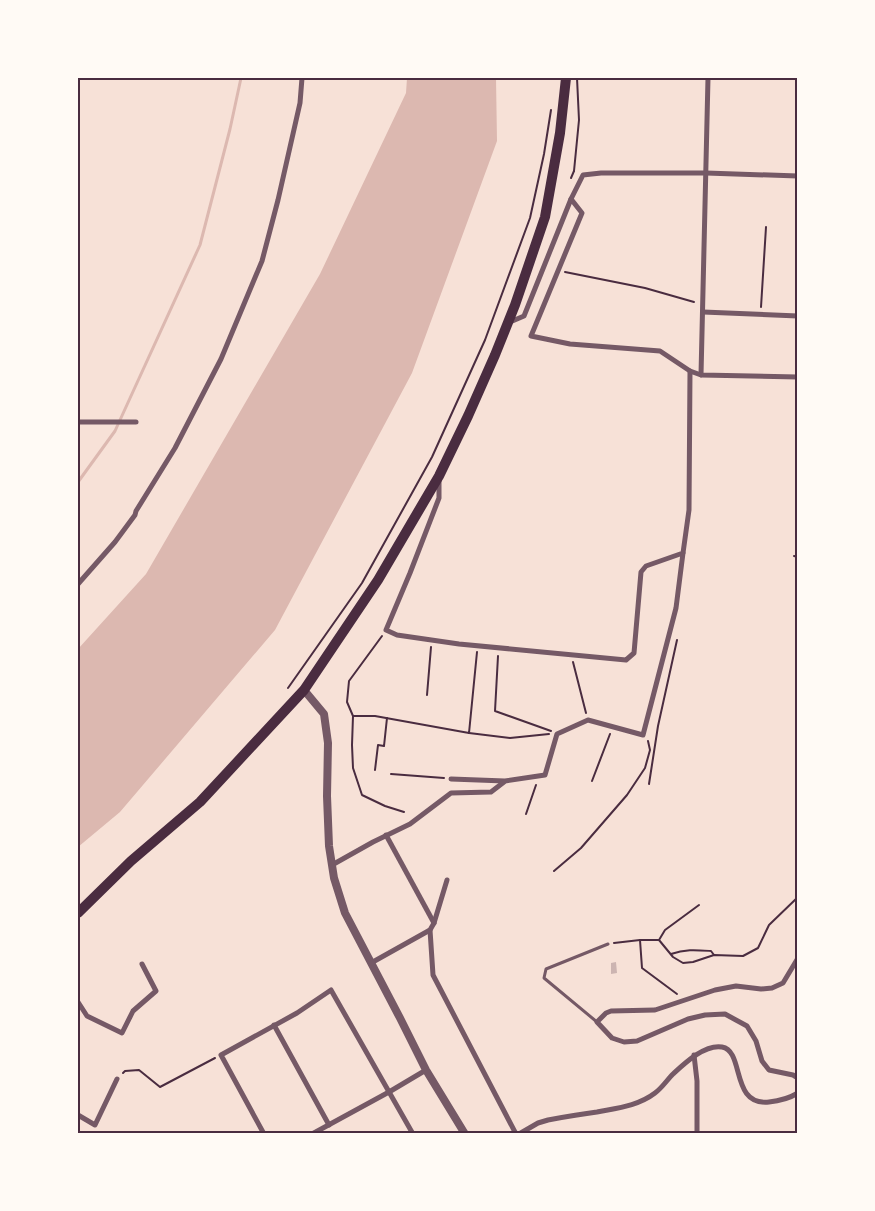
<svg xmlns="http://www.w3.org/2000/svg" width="875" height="1211" viewBox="0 0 875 1211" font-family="'Source Sans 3',sans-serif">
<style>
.water{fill:#dcb8b0}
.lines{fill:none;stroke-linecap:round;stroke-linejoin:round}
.stream{stroke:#dcb8b0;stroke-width:3}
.building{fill:#ccb4b1}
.path{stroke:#4a2c40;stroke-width:2}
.service{stroke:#755966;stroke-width:3}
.minor{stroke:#755966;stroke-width:5}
.tertiary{stroke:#755966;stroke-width:8}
.trunk{stroke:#4a2c40;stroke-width:10}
.neatline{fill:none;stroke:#4a2c40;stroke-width:2}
</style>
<rect width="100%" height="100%" fill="#f7e1d7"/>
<polygon class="water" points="407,78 496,78 497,141 412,373 275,630 120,812 78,847 78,649 146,574 320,274 406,93"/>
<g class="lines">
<polyline class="stream" points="78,482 115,431 200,245 230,129 241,78"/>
</g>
<polygon class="building" points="616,962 617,973 611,974 611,963"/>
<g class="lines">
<g class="path">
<polyline points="574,171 579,120 577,78"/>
<polyline points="571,178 574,171"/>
<polyline points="565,272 645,288 694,302"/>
<polyline points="761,307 766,227"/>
<polyline points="794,556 798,557"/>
<polyline points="382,636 349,681 347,702 353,716 375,716 469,733 477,652"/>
<polyline points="498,656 495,711 551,731"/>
<polyline points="573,662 586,713"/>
<polyline points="288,688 362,583 432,457 485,340 530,218 544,154 551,110"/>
<polyline points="427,695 431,647"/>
<polyline points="353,716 352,745 353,768 362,795 385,806 404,812"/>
<polyline points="469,733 510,738 549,734"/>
<polyline points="375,770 378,745 384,746 387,718"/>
<polyline points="391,774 444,778"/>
<polyline points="592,781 610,734"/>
<polyline points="649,784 658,726 677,640"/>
<polyline points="526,814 536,785"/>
<polyline points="554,871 581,848 627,795 645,768 650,750 648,741"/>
<polyline points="699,905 665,930 659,940 673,957 683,963 693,962 714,955 743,956 758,948 769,925 798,897"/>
<polyline points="640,940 642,968 677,994"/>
<polyline points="614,943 640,940 659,940"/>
<path d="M671,954C685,949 696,950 711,951L714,955"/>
<polyline points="123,1073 125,1071 139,1070 160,1087 215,1058"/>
</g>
<polyline class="service" points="597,1022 544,978 546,969 608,944"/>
<g class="minor">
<polyline points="571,199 583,175 601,173 706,173 798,176"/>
<polyline points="703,312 798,316"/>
<polyline points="510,322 524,316 571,199 582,213 531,336 570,344 660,351 690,371"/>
<polyline points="701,375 708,78"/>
<polyline points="78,422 136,422"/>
<polyline points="439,481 439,498 410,573 386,630 397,635 459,644 626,660 634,653 641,572 646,566 683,553 689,510 690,371 701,375 798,377"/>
<polyline points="78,584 115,542 135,515 136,511 175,448 221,359 262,261 278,200 300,103 302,78"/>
<polyline points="451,779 505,781 545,775 557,734 588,720 643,735 676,608 683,553"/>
<polyline points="386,835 434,923"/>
<polyline points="332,865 373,842 410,824 451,793 491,792 504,782"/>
<polyline points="430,930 433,975 516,1134"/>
<polyline points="798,958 783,983 772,988 761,989 736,986 715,990 655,1010 611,1011 606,1013 597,1022 612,1038 624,1042 637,1041 688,1019 705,1015 725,1014 747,1026 756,1041 762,1061 769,1070 793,1075 798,1078"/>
<polyline points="371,963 430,930 434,923 447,880"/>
<polyline points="78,1002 87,1016 122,1033 133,1011 156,991 142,964"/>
<polyline points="274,1025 329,1125"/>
<polyline points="694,1055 697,1081 697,1134"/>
<polyline points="78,1115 95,1125 117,1079"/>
<polyline points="264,1134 221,1055 297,1013 331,990 413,1134"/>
<polyline points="312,1134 389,1092 426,1070"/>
<path d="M519,1134L538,1123L548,1120C564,1117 581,1114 597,1112C617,1108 638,1106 655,1093C662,1088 667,1080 673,1074C685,1063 705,1044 722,1047C745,1051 730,1106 769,1102C779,1101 788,1099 798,1093"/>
</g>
<polyline class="tertiary" points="304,690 324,714 328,743 327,796 329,846 334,878 345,913 400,1018 426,1070 465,1134"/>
<polyline class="trunk" points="78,913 131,861 200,802 304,690 378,580 439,476 468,416 495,355 515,305 545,217 560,133 566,78"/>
</g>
<rect width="875" height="1211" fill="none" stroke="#fffaf5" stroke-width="158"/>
<rect x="79" y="79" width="717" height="1053" class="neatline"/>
</svg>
